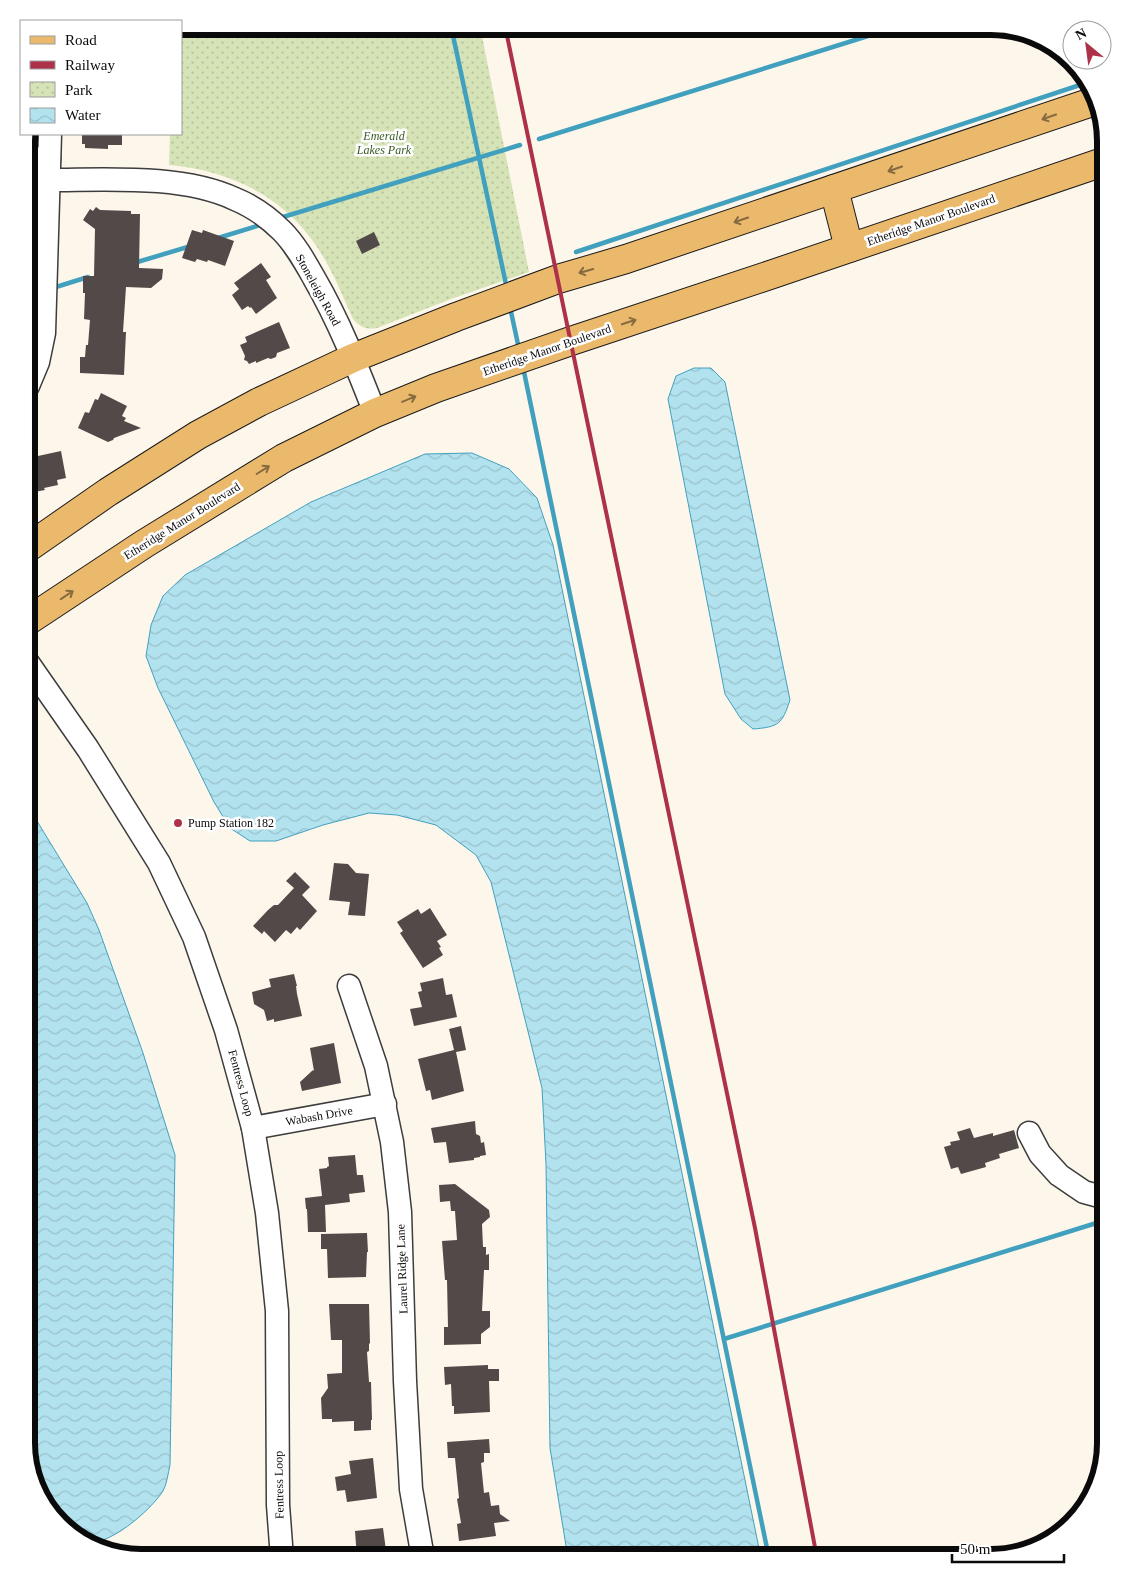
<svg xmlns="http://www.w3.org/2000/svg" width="1132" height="1584" viewBox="0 0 1132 1584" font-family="Georgia,serif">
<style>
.park{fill:url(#park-dots)}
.water{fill:url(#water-waves);stroke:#42a0bf}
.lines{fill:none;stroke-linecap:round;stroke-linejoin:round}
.stream{stroke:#42a0bf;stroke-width:4.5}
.building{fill:#524a48}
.minor-casing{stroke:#3d3d3d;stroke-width:25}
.major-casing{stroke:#1b1b1b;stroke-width:30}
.minor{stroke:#fff;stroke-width:22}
.major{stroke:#ebb96c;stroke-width:28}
.rail{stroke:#ac3149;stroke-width:4}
.oneway{stroke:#866a40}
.poi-dot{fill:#ac3149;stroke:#fff;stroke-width:2}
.labels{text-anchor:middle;stroke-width:5;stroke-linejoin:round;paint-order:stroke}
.park-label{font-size:12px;font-style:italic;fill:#365b22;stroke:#fff}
.street-label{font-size:12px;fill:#0a0a0a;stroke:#fff}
.poi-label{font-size:12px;fill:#0a0a0a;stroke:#fff;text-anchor:start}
.rim{fill:none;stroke:#0a0a0a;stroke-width:6}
</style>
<defs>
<pattern id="park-dots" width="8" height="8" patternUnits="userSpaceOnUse" patternTransform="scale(1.25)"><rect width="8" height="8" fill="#d5e3b7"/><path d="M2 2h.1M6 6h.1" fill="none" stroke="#b6c19c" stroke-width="1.8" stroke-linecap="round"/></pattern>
<pattern id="water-waves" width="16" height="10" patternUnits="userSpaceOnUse" patternTransform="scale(1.25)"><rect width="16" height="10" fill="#b3e2ef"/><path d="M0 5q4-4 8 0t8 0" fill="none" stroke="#99c1cc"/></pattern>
</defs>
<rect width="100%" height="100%" fill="#fdf6ea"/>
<path class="park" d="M181,26H480L529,272L451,299L377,328C366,330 360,327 353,319C342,295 332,269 317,247C284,196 228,170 169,165L170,134H181Z"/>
<g class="water">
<path d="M694,368H711L725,382L790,700C782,724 779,727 753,729L741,719L725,694L668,399L676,376Z"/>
<polygon points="472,453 509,469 537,498 553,545 761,1558 568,1558 550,1448 546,1164 542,1088 491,882 476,855 436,825 397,815 369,813 323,825 276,841 250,841 230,828 214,802 158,688 146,656 151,625 163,596 185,575 311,502 425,454"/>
<path d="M26,803L87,903L99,930L143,1053L175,1155L170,1465C168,1473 167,1484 163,1491C151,1510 107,1549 83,1542L42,1501L26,1443Z"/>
</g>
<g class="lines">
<g class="stream">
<polyline points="451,26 507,289"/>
<polyline points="539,139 900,26"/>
<polyline points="283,217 520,145"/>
<polyline points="218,238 257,226"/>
<polyline points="576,252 1089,82"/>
<polyline points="134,263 191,246"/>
<polyline points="56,287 88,277"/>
<polyline points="26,296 32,295"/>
<polyline points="510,307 519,349"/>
<polyline points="523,367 769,1558"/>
<polyline points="724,1339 1106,1220"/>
</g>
</g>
<g class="building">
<polygon points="82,134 122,134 122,145 108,145 108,149 85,148 85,144 82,144"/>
<polygon points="96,207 100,210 131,211 131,214 140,214 139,268 163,269 162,279 151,288 126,287 123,332 126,332 124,375 80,373 80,357 85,357 86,345 88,345 90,320 84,319 85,293 83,293 83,276 94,276 95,229 83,220 90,209 93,211"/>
<polygon points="192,230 202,233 203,230 234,241 225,266 208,260 207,262 197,259 195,262 182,258"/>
<polygon points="374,232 380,245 362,254 356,241"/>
<polygon points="261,263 271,277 266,280 277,298 256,314 251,307 250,308 248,306 242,310 232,295 239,289 234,283"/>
<polygon points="279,322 290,348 277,353 276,357 271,359 268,358 256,363 256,361 249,364 247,361 244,360 245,356 240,345 247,342 245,337"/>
<polygon points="101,393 127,406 122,416 126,418 124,421 141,428 114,438 113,440 108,442 78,428 85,412 89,413 95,399 98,400"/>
<polygon points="61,451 66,478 57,480 58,485 44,488 45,490 29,493 28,489 26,489 27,456 38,454 38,456"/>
<polygon points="334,863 348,864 356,873 369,874 365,916 348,915 350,902 329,900"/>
<polygon points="295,872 310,887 302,895 317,911 300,930 297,927 291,934 286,930 275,942 264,931 262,934 253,926 268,910 274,905 278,905 294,888 286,881"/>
<polygon points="430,908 447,935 437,941 441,947 439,948 443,955 423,968 400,933 403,931 397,922 418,909 421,914"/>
<polygon points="294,974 297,986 296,986 297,994 302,1016 274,1022 274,1019 267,1021 264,1010 254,1004 252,992 271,987 269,979"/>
<polygon points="443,978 446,995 452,994 457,1017 414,1026 410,1009 422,1007 418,992 422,991 420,983"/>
<polygon points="461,1026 466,1050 456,1052 464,1091 432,1100 430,1090 426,1091 418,1059 454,1050 449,1029"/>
<polygon points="334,1043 341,1083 302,1091 300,1082 313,1070 314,1071 310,1048"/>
<polygon points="475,1121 476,1134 480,1136 481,1143 484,1142 486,1155 480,1156 480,1157 474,1158 474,1160 449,1163 446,1142 434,1143 431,1128"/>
<polygon points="970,1128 974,1138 993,1133 993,1136 1014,1130 1019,1148 999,1154 1000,1158 985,1163 986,1167 961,1174 958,1167 951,1169 944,1147 951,1145 950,1142 960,1140 957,1132"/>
<polygon points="355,1155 357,1175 363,1175 365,1192 349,1194 350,1202 325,1205 326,1232 308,1232 307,1209 306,1209 305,1198 322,1196 319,1169 327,1168 327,1167 329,1166 328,1157"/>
<polygon points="455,1184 489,1210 490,1217 482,1224 483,1247 486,1247 486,1255 489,1254 489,1270 484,1270 482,1311 490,1311 490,1327 481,1334 481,1344 444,1345 444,1327 448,1327 447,1280 445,1280 442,1241 457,1240 455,1211 451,1211 450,1201 440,1202 439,1185"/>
<polygon points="367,1233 368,1252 367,1252 366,1277 328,1278 327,1249 321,1249 321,1234"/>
<polygon points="329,1304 369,1304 370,1343 369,1344 369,1351 367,1352 369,1382 371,1382 372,1420 371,1420 371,1430 354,1431 354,1421 332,1422 332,1419 322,1419 321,1398 328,1388 327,1374 342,1373 342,1340 331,1340"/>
<polygon points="488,1365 488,1369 499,1369 499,1381 489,1381 490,1412 454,1414 454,1406 452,1406 451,1384 445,1385 444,1367"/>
<polygon points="489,1439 490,1453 484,1453 484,1462 481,1463 484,1493 489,1492 491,1506 499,1505 500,1514 510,1521 494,1523 496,1536 459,1541 457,1524 461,1523 457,1499 459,1498 455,1458 448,1458 447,1442"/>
<polygon points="373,1458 377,1498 347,1502 345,1490 337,1491 335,1477 351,1474 349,1461"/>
<polygon points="383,1528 387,1558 357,1558 355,1531"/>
</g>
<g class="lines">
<defs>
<g id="minor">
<polyline points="27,158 49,159"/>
<path d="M48,180C105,180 182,174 235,199C252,206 269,218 282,231C295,244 305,262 314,278C339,321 357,367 375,413"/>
<polyline points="27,195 47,196"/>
<polyline points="28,386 38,362 44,333 50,134"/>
<polyline points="26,660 88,749 159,863 194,937 226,1030 253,1128 267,1213 277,1311 278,1505 282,1558"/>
<polyline points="349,986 376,1066 392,1142 400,1212 405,1381 411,1489 423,1558"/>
<polyline points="253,1128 385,1104"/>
<polyline points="1029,1133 1040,1154 1059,1175 1084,1192 1106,1198"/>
</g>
<g id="major">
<polyline points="834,189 849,248"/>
<polyline points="26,549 108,492 198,435 259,402 353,358 456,317 558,279 626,259 1095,101"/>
<polyline points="26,622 144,544 284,458 375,413 436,388 571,341 770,275 1106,161"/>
</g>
</defs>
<use href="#minor" class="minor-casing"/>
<use href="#major" class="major-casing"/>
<use href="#minor" class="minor"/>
<use href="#major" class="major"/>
<polyline class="rail" points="505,26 755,1228 817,1558"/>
</g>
<defs><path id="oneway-shaft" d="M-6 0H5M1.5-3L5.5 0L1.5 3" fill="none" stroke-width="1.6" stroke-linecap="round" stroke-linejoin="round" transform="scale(1.25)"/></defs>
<g class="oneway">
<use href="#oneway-shaft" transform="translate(1049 117) rotate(161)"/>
<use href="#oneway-shaft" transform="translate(895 169) rotate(161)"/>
<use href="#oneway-shaft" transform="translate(741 220) rotate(161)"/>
<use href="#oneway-shaft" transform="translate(586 271) rotate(164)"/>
<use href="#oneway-shaft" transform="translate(629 322) rotate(-18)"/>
<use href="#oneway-shaft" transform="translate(409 399) rotate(-22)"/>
<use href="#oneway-shaft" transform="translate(263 470) rotate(-32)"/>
<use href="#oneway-shaft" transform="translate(67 595) rotate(-34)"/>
</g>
<circle class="poi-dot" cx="178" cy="823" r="5"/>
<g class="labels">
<g class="park-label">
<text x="384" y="140">Emerald<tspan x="384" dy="14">Lakes Park</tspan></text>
</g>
<g class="street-label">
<text transform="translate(931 220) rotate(-19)" y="4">Etheridge Manor Boulevard</text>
<text transform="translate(318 290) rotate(61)" y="4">Stoneleigh Road</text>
<text transform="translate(547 350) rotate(-19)" y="4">Etheridge Manor Boulevard</text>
<text transform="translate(182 521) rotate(-32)" y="4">Etheridge Manor Boulevard</text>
<text transform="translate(241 1083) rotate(75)" y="4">Fentress Loop</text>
<text transform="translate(319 1116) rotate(-10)" y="4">Wabash Drive</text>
<text transform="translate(402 1269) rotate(-92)" y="4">Laurel Ridge Lane</text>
<text transform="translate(279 1485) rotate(-91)" y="4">Fentress Loop</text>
</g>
<g class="poi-label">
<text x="188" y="827">Pump Station 182</text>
</g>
</g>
<path d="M0 0H1132V1584H0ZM141 35H991A106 106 0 0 1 1097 141V1443A106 106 0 0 1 991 1549H141A106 106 0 0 1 35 1443V141A106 106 0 0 1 141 35Z" fill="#fff" fill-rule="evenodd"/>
<path class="rim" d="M141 35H991A106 106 0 0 1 1097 141V1443A106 106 0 0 1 991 1549H141A106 106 0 0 1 35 1443V141A106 106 0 0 1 141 35Z"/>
<rect x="20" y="20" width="162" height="115" fill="#ffffff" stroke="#9d9d9d"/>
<rect x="30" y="36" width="25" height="8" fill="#ebb96c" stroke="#9d9d9d"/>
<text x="65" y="45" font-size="15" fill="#0a0a0a">Road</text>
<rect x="30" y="61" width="25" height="8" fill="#ac3149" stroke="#9d9d9d"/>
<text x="65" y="70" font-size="15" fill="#0a0a0a">Railway</text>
<rect x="30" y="82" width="25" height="15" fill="url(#park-dots)" stroke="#9d9d9d"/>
<text x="65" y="95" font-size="15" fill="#0a0a0a">Park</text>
<rect x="30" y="108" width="25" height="15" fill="url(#water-waves)" stroke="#9d9d9d"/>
<text x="65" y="120" font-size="15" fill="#0a0a0a">Water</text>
<g transform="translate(1087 45) rotate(331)"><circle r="24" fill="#ffffff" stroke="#9d9d9d"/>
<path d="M0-4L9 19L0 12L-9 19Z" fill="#ac3149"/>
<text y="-8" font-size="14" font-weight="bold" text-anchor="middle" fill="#0a0a0a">N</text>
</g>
<path d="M952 1554v8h112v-8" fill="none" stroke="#0a0a0a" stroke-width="2.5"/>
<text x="960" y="1554" font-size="15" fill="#0a0a0a" stroke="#ffffff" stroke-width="4" paint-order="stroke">50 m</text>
</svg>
